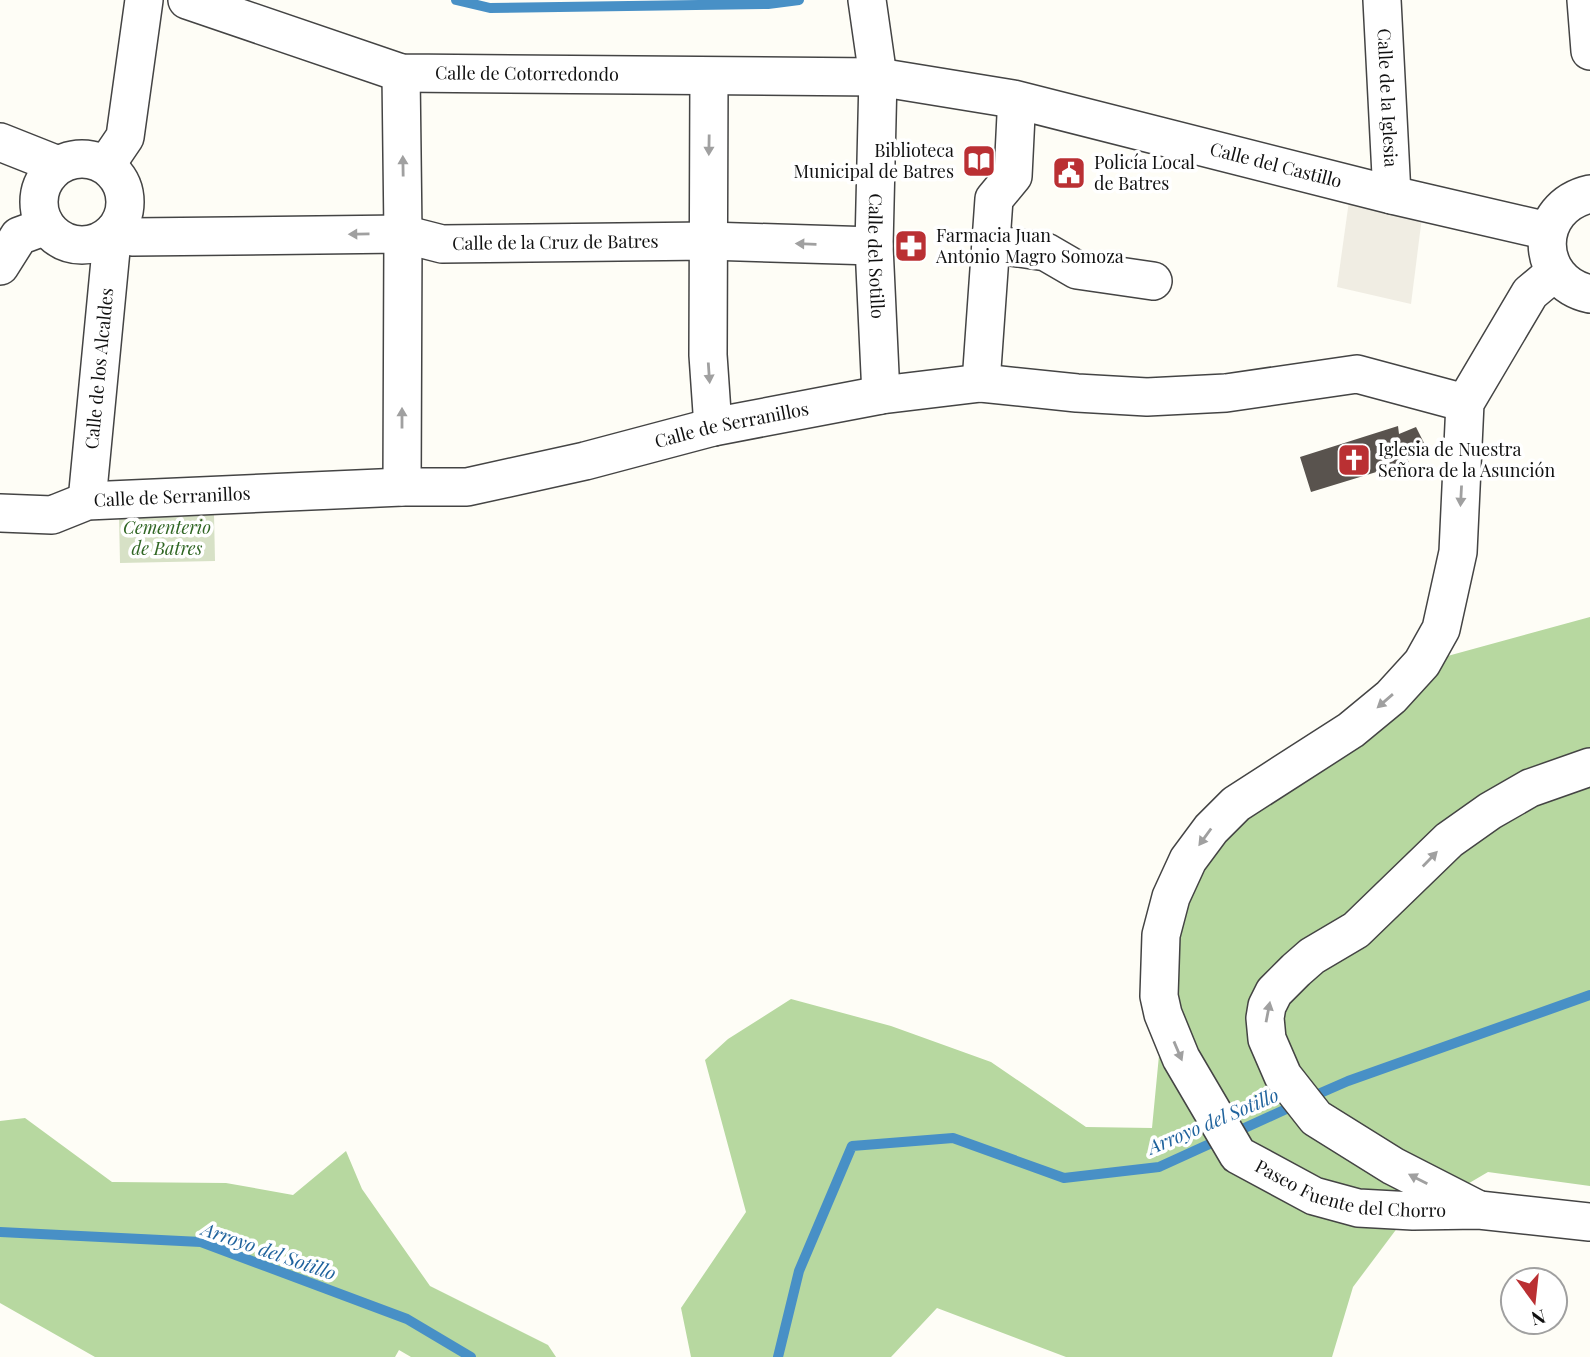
<svg xmlns="http://www.w3.org/2000/svg" width="1590" height="1357" viewBox="0 0 1590 1357" font-family="'Playfair Display',serif">
<style>
.forest{fill:#b7d8a0}
.cemetery{fill:#d7e1c6}
.plaza{fill:#f0ede3}
.lines{fill:none;stroke-linecap:round;stroke-linejoin:round}
.stream{stroke:#4890c6;stroke-width:10}
.building{fill:#59534e}
.minor-casing{stroke:#444;stroke-width:40}
.minor{stroke:#fff;stroke-width:37}
.oneway{fill:#a0a0a0}
.labels{text-anchor:middle;stroke-width:7;stroke-linejoin:round;paint-order:stroke}
.street-label{font-size:18px;fill:#111;stroke:#fff}
.poi-label{font-size:18px;fill:#111;stroke:#fff;text-anchor:start}
.park-label{font-size:18px;font-style:italic;fill:#306624;stroke:#fff}
.water-label{font-size:19px;font-style:italic;fill:#20639d;stroke:#fff}
</style>
<rect width="100%" height="100%" fill="#fefdf6"/>
<g class="forest">
<polygon points="1590,617 1590,1186 1488,1172 1401,1223 1353,1287 1332,1357 1066,1357 937,1308 891,1357 691,1357 681,1308 746,1212 705,1060 728,1039 791,999 891,1026 991,1062 1086,1127 1152,1128 1163,1014 1188,860 1422,663"/>
<polygon points="25,1118 112,1182 226,1183 293,1195 346,1151 362,1189 430,1286 548,1345 556,1357 411,1357 399,1350 395,1357 95,1357 0,1303 0,1121"/>
</g>
<polygon class="cemetery" points="214,514 215,561 120,563 119,516"/>
<polygon class="plaza" points="1349,201 1423,209 1411,304 1337,287"/>
<g class="lines">
<g class="stream">
<polyline points="456,0 490,8 768,4 799,0"/>
<polyline points="1309,1098 1348,1081 1590,995"/>
<polyline points="0,1232 201,1242 407,1319 471,1357"/>
<polyline points="778,1357 799,1271 852,1146 953,1138 1064,1178 1159,1167 1295,1105"/>
</g>
</g>
<polygon class="building" points="1398,426 1399,434 1416,427 1426,447 1405,456 1409,462 1311,492 1300,457"/>
<g class="lines">
<defs>
<g id="minor">
<path id="s1" d="M187,0L401,73L878,77L1013,99L1392,195L1548,231"/>
<path id="s2" d="M867,0L878,77L874,246L881,395"/>
<path id="s3" d="M1382,0L1392,195"/>
<polyline points="1586,0 1590,51"/>
<polyline points="401,73 403,234 402,487"/>
<polyline points="709,77 708,355 713,427"/>
<polyline points="0,142 58,165"/>
<circle cx="82" cy="202" r="43"/>
<polyline points="106,165 125,137 144,0"/>
<path d="M1590,194C1533,207 1533,281 1590,294"/>
<path id="s4" d="M115,230L132,237L403,234L442,244L708,241L874,246"/>
<polyline points="991,244 1046,252 1077,270 1153,281"/>
<polyline points="0,266 19,236 46,226"/>
<path id="s5" d="M1555,272L1530,293L1465,403L1458,552L1441,629L1422,663L1391,697L1351,730L1236,804L1211,829L1188,860L1171,897L1161,935L1159,996L1163,1014L1181,1058L1238,1155L1314,1196L1358,1208L1413,1211L1479,1210L1590,1222"/>
<polyline points="981,383 994,199 1013,176 1016,115"/>
<path id="s6" d="M87,501L111,250L110,236"/>
<path id="s7" d="M0,513L52,515L87,501L402,487H467L585,461L713,427L881,395L981,383L1077,393L1147,397L1226,393L1357,374L1465,403"/>
<polyline points="1475,1208 1393,1166 1316,1118 1283,1076 1267,1039 1265,1018 1267,1006 1274,992 1296,970 1312,956 1356,930 1449,840 1490,811 1530,788 1590,767"/>
</g>
</defs>
<use href="#minor" class="minor-casing"/>
<use href="#minor" class="minor"/>
</g>
<defs><path id="oneway-solid" d="M-6-.8H1V-3.2L6.5 0L1 3.2V.8H-6Z" transform="scale(1.75)"/></defs>
<g class="oneway">
<use href="#oneway-solid" transform="translate(709 145) rotate(91)"/>
<use href="#oneway-solid" transform="translate(403 166) rotate(-91)"/>
<use href="#oneway-solid" transform="translate(359 234) rotate(179)"/>
<use href="#oneway-solid" transform="translate(806 244) rotate(-178)"/>
<use href="#oneway-solid" transform="translate(709 373) rotate(86)"/>
<use href="#oneway-solid" transform="translate(402 418) rotate(-90)"/>
<use href="#oneway-solid" transform="translate(1461 496) rotate(93)"/>
<use href="#oneway-solid" transform="translate(1385 701) rotate(139)"/>
<use href="#oneway-solid" transform="translate(1205 837) rotate(126)"/>
<use href="#oneway-solid" transform="translate(1430 859) rotate(-46)"/>
<use href="#oneway-solid" transform="translate(1268 1012) rotate(-79)"/>
<use href="#oneway-solid" transform="translate(1178 1051) rotate(67)"/>
<use href="#oneway-solid" transform="translate(1418 1179) rotate(-153)"/>
</g>
<defs>
<symbol id="library-square" viewBox="-11 -11 22 22"><rect x="-9" y="-9" width="18" height="18" rx="4" fill="#ba3033" stroke="#fff"/><path d="M-6-4Q-3-5.5-.7-3.5V5Q-3 3-6 4ZM6-4Q3-5.5 .7-3.5V5Q3 3 6 4Z" fill="#fff"/></symbol>
<symbol id="civic-square" viewBox="-11 -11 22 22"><rect x="-9" y="-9" width="18" height="18" rx="4" fill="#ba3033" stroke="#fff"/><path d="M-.6-6.5H3V-4.5H.6V-3L4-1V1h2V6H-6V1h2V-1L-.6-3ZM-1.2 2.5V6h2.4V2.5Z" fill="#fff"/></symbol>
<symbol id="pharmacy-square" viewBox="-11 -11 22 22"><rect x="-9" y="-9" width="18" height="18" rx="4" fill="#ba3033" stroke="#fff"/><path d="M-2-6h4v4h4v4h-4v4h-4v-4h-4v-4h4Z" fill="#fff"/></symbol>
<symbol id="church-square" viewBox="-11 -11 22 22"><rect x="-9" y="-9" width="18" height="18" rx="4" fill="#ba3033" stroke="#fff"/><path d="M-1.2-6h2.4v3.5h3.3v2.4h-3.3V6h-2.4V-.1h-3.3v-2.4h3.3Z" fill="#fff"/></symbol>
</defs>
<g fill-rule="evenodd">
<use href="#library-square" x="960" y="142" width="38" height="38"/>
<use href="#civic-square" x="1050" y="154" width="38" height="38"/>
<use href="#pharmacy-square" x="892" y="227" width="38" height="38"/>
<use href="#church-square" x="1335" y="441" width="38" height="38"/>
</g>
<g class="labels">
<g class="street-label">
<text dy="6" stroke="none"><textPath href="#s1" startOffset="352">Calle de Cotorredondo</textPath></text>
<text dy="6" stroke="none"><textPath href="#s3" startOffset="98">Calle de la Iglesia</textPath></text>
<text dy="6" stroke="none"><textPath href="#s1" startOffset="1111">Calle del Castillo</textPath></text>
<text dy="6" stroke="none"><textPath href="#s4" startOffset="443">Calle de la Cruz de Batres</textPath></text>
<text dy="6" stroke="none"><textPath href="#s2" startOffset="257">Calle del Sotillo</textPath></text>
<text dy="6" stroke="none"><textPath href="#s6" startOffset="133">Calle de los Alcaldes</textPath></text>
<text dy="6" stroke="none"><textPath href="#s7" startOffset="742">Calle de Serranillos</textPath></text>
<text dy="6" stroke="none"><textPath href="#s7" startOffset="175">Calle de Serranillos</textPath></text>
<text dy="6" stroke="none"><textPath href="#s5" startOffset="1176">Paseo Fuente del Chorro</textPath></text>
</g>
<g class="poi-label">
<text x="954" y="157" text-anchor="end">Biblioteca<tspan x="954" dy="21">Municipal de Batres</tspan></text>
<text x="1094" y="169">Policía Local<tspan x="1094" dy="21">de Batres</tspan></text>
<text x="936" y="242">Farmacia Juan<tspan x="936" dy="21">Antonio Magro Somoza</tspan></text>
<text x="1378" y="456">Iglesia de Nuestra<tspan x="1378" dy="21">Señora de la Asunción</tspan></text>
</g>
<g class="park-label">
<text x="167" y="534">Cementerio<tspan x="167" dy="21">de Batres</tspan></text>
</g>
<g class="water-label">
<text transform="translate(1213 1121) rotate(-23)" y="7">Arroyo del Sotillo</text>
<text transform="translate(269 1251) rotate(19)" y="7">Arroyo del Sotillo</text>
</g>
</g>
<g transform="translate(1534 1301) rotate(165)"><circle r="33" fill="#ffffff" stroke="#a0a0a0" stroke-width="2"/>
<path d="M0-5L12 26L0 18L-12 26Z" fill="#ba3033"/>
<text y="-10" font-size="19" font-weight="bold" text-anchor="middle" fill="#111111">N</text>
</g>
</svg>
